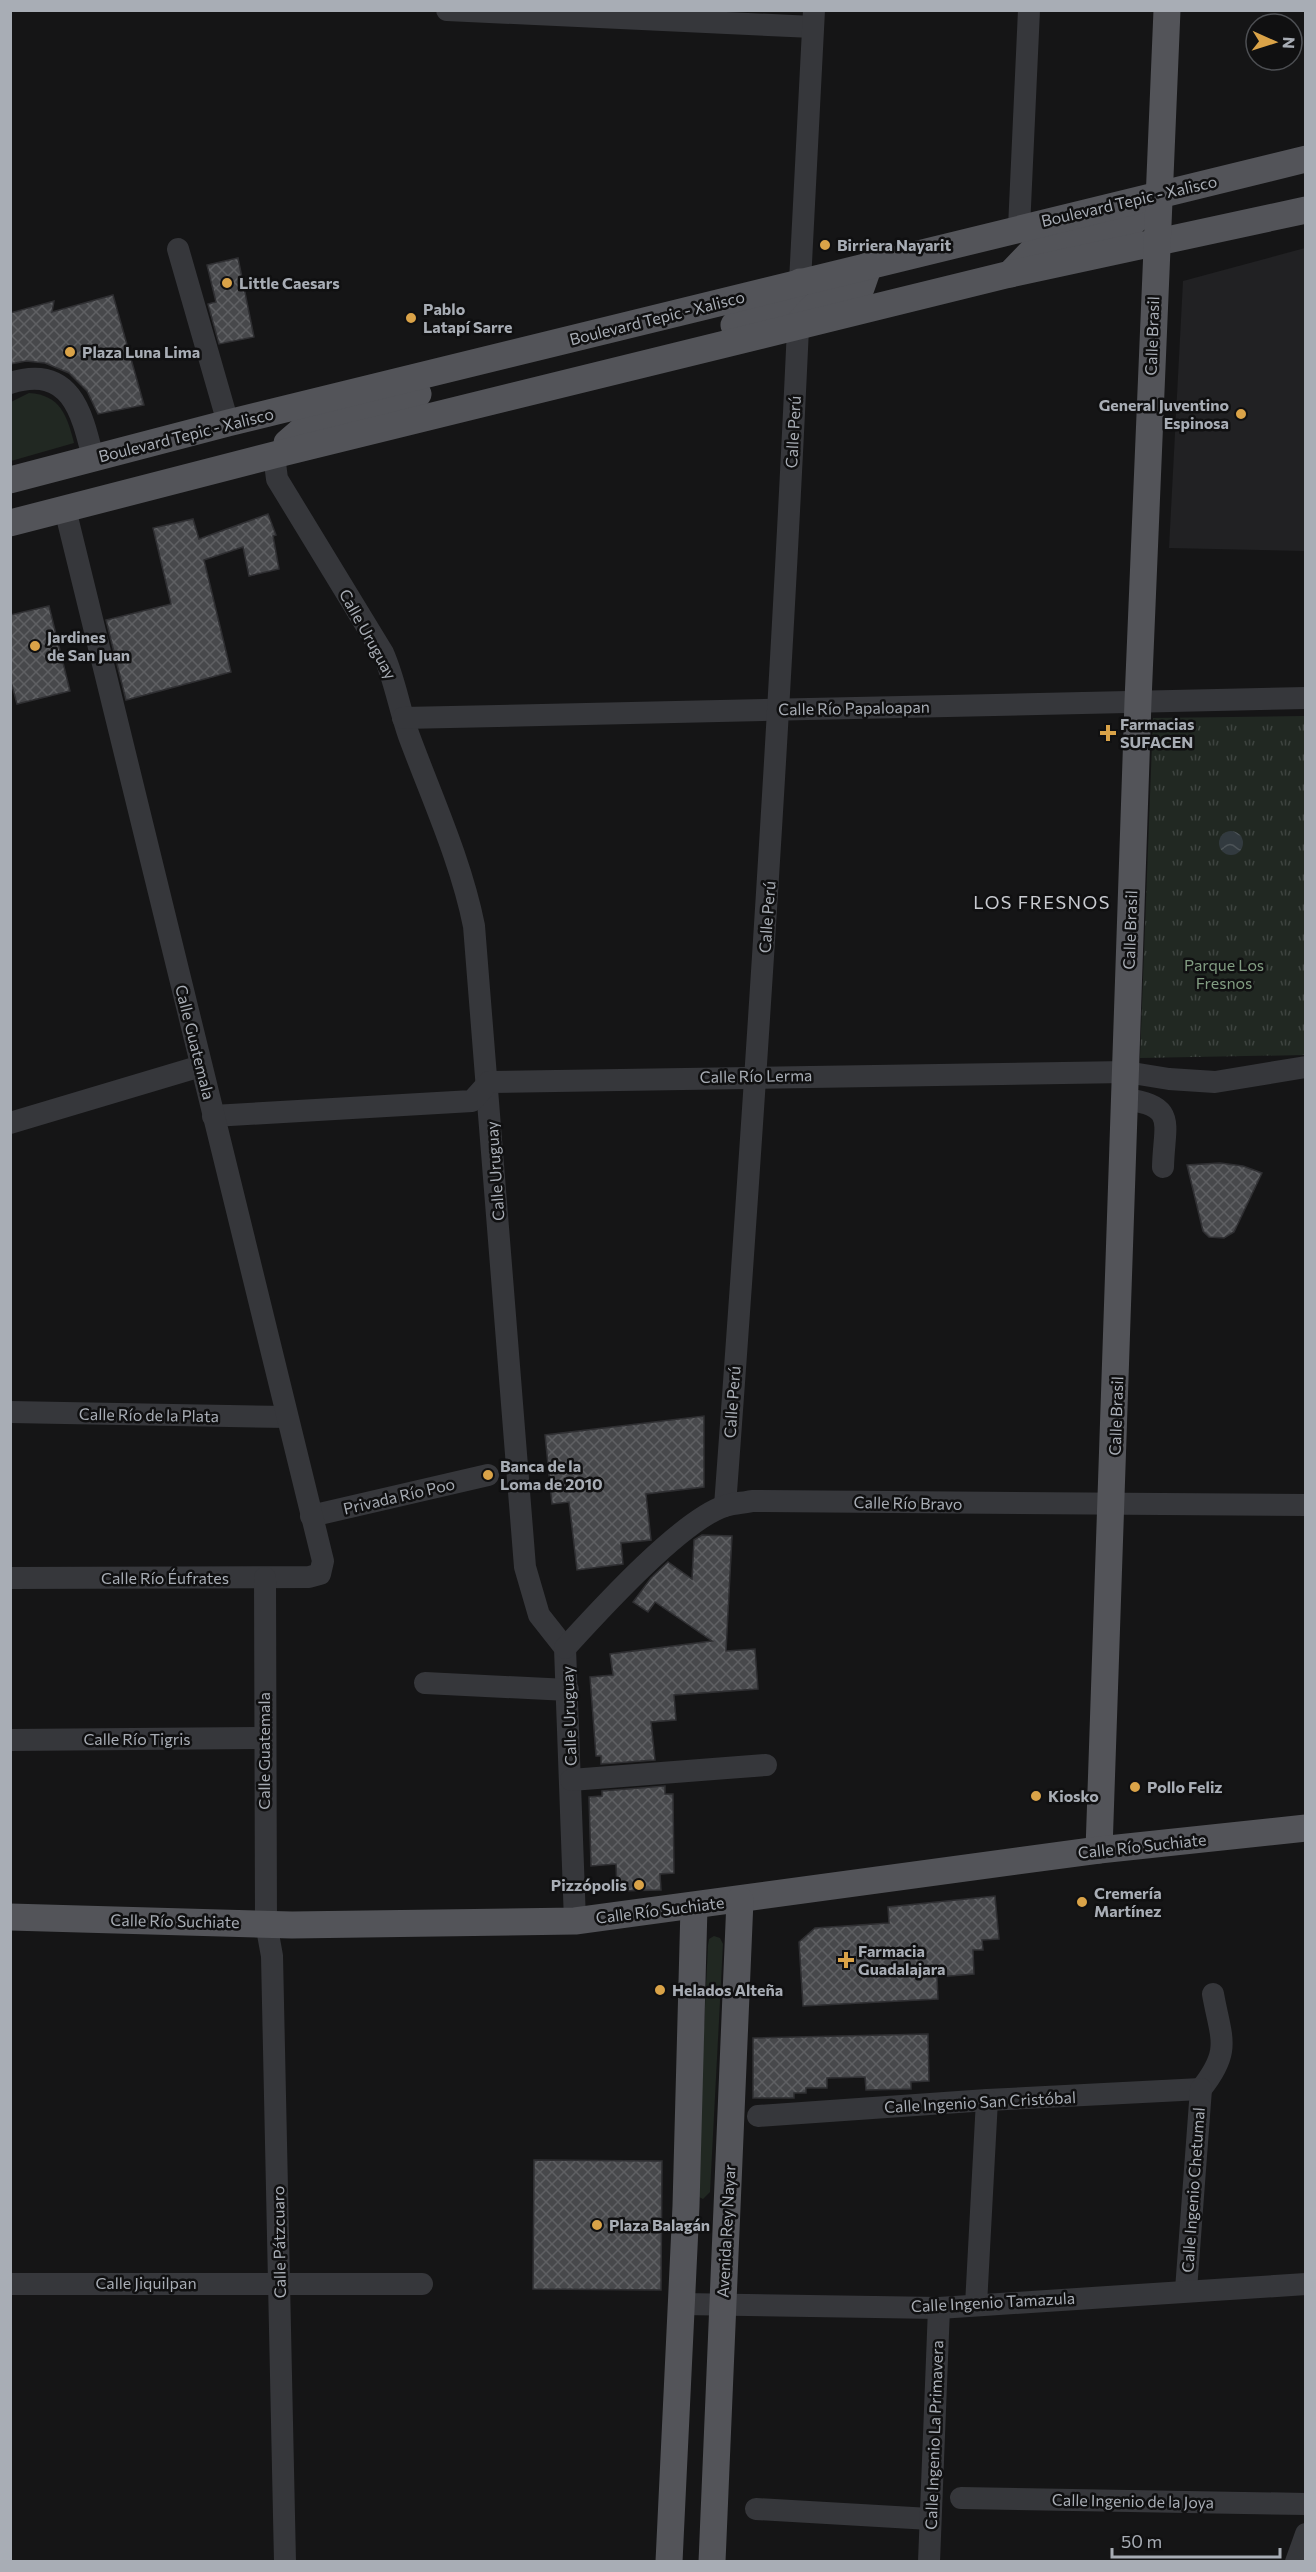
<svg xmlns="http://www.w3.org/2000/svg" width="1316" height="2572" viewBox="0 0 1316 2572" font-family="Commissioner,sans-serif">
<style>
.built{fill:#212123}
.green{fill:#212822}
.park{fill:url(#park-tufts)}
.water{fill:url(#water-waves)}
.building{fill:url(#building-cross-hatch);stroke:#2f2f32;stroke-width:1.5}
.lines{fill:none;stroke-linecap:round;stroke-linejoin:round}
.minor{stroke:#36373b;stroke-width:22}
.major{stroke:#535459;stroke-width:27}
.poi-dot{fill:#daa348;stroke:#101011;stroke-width:2}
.labels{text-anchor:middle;stroke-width:5;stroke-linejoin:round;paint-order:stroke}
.street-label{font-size:16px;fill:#a8adb5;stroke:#101011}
.poi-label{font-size:16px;font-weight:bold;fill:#a8adb5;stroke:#101011;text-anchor:start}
.park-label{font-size:16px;fill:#829d82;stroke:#101011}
.neighbourhood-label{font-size:18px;letter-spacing:1.5px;fill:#c9cbd1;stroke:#101011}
</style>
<defs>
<pattern id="park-tufts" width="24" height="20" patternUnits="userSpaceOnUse" patternTransform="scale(1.5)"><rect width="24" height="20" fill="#212822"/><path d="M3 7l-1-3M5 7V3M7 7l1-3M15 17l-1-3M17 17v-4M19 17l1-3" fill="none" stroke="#3e4440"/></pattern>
<pattern id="water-waves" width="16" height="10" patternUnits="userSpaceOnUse" patternTransform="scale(1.5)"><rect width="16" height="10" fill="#323a3f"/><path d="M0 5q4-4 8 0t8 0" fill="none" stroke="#4d5458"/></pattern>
<pattern id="building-cross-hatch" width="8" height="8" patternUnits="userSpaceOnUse" patternTransform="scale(1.5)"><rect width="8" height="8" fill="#47484b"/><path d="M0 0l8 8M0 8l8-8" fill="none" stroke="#5f6063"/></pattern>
</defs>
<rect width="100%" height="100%" fill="#151516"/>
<polygon class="built" points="1305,248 1305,551 1169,548 1183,281"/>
<g class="green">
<path d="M29,393C60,395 67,415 74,443L11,461V402Z"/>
<polygon points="714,1936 720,1938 723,1944 710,2192 703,2199 697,2196 696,2192 708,1945 709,1939"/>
</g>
<polygon class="park" points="1305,716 1305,1055 1140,1058 1153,718"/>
<circle class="water" cx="1231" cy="843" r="12"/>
<g class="building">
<polygon points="238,258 254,337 219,344 208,304 216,302 207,265"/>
<polygon points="113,295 144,405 98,414 87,391 69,373 45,363 26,361 10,364 10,313 54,301 52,312"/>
<polygon points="268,514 276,535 273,536 279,569 249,576 243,547 204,560 231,672 126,700 106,620 171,604 153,528 193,519 199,539"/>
<polygon points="49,606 70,691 17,704 10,678 10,615"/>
<polygon points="1220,1163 1243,1166 1262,1173 1234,1232 1224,1238 1209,1237 1203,1231 1187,1165"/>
<polygon points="704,1416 704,1487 646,1494 651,1540 621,1543 623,1564 577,1570 569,1502 552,1504 545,1435"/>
<polygon points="702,1535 732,1536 726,1651 755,1649 758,1689 674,1695 676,1720 651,1722 655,1760 601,1764 601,1756 596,1756 590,1677 613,1675 610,1654 712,1641 655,1602 648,1612 633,1602 651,1578 668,1562 692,1579 694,1540"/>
<polygon points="665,1786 665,1794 673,1794 674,1873 660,1874 661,1890 617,1891 616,1864 591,1866 589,1797 602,1796 602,1791"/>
<polygon points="995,1896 999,1939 982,1940 983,1950 973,1950 974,1974 937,1977 938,1999 803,2006 799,1942 815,1928 889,1923 888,1907"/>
<polygon points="928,2034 929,2081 911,2082 911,2089 866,2090 865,2077 827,2078 827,2088 806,2088 806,2093 794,2093 794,2098 753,2098 753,2038"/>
<polygon points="534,2160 662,2161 661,2290 533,2289"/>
</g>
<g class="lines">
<g class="minor">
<polyline points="447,10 813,27"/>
<polyline points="1019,228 1029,10"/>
<polyline points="178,249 228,423"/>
<polyline points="800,282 814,10"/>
<path d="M10,383C71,364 82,413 93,458"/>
<path d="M274,455L277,479L383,653C395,680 399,708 409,736C432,798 461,861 474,926L525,1567L539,1615L565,1648L575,1921"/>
<polyline points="403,718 1306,698"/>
<path d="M1125,1099C1178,1106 1164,1123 1163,1167"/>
<polyline points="213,1116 472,1101 489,1082 1126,1072 1169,1079 1215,1082 1306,1067"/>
<polyline points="10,1123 201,1066"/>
<polyline points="10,1412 287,1417"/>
<path d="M725,1506C754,1113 780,721 798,328"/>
<polyline points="311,1516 488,1475"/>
<polyline points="10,1578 309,1577 320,1574 323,1561 65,509"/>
<polyline points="265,1578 266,1923 272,1956 285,2562"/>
<path d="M565,1648C598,1612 681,1520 725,1506C733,1503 743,1503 752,1501L1306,1505"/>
<polyline points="425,1683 568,1690"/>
<polyline points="10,1740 263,1738"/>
<polyline points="571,1780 766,1765"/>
<path d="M1201,2089C1232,2050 1221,2039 1213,1994"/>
<polyline points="758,2116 987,2100 1201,2089"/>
<polyline points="10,2284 422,2284"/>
<polyline points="1186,2290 1201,2089"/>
<polyline points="681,2304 939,2308 1306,2284"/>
<polyline points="976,2305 987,2100"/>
<polyline points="961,2498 1306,2504"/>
<polyline points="756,2509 930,2519"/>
<polyline points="929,2562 939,2308"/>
<polyline points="1296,2562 1306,2534"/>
</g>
<g class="major">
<polyline points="1010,274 1034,249 1127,228 1161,194"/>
<polyline points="798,320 804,310 861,288 869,265"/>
<polyline points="734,325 768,316 800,282"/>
<polyline points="287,443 302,430 418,394"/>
<polyline points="10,480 228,423 1306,159"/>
<polyline points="10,523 274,455 1010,274 1306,210"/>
<polyline points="1099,1850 1138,701 1167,10"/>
<polyline points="10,1917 292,1925 575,1921 1099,1850 1306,1828"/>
<polyline points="669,2562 686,2206 694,1907"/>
<polyline points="712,2562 740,1900"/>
</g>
</g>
<g class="poi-dot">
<circle cx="825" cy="245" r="6"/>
<circle cx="227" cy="283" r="6"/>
<circle cx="411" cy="318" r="6"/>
<circle cx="70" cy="352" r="6"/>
<circle cx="1241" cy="414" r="6"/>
<circle cx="35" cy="646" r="6"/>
<path d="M1105 724h6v6h6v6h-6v6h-6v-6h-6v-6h6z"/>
<circle cx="488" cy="1475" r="6"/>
<circle cx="1135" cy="1787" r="6"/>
<circle cx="1036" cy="1796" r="6"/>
<circle cx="639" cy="1885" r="6"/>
<circle cx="1082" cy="1902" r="6"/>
<path d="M843 1951h6v6h6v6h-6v6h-6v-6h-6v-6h6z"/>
<circle cx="660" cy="1990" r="6"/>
<circle cx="597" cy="2225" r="6"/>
</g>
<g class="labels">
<g class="street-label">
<text transform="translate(1129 201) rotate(-13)" y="6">Boulevard Tepic - Xalisco</text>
<text transform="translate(657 318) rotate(-14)" y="6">Boulevard Tepic - Xalisco</text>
<text transform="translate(1152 336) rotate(-88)" y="6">Calle Brasil</text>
<text transform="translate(793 432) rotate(-87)" y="6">Calle Perú</text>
<text transform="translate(186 435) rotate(-14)" y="6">Boulevard Tepic - Xalisco</text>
<text transform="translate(368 634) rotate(61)" y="6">Calle Uruguay</text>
<text transform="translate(854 708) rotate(-1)" y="6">Calle Río Papaloapan</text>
<text transform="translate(767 917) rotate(-86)" y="6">Calle Perú</text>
<text transform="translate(1130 930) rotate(-88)" y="6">Calle Brasil</text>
<text transform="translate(195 1042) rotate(76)" y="6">Calle Guatemala</text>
<text transform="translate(756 1076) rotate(-1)" y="6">Calle Río Lerma</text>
<text transform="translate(495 1171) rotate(-94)" y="6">Calle Uruguay</text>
<text transform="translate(732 1402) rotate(-86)" y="6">Calle Perú</text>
<text transform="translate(149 1415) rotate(1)" y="6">Calle Río de la Plata</text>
<text transform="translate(1116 1416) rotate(-88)" y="6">Calle Brasil</text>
<text transform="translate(399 1496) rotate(-13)" y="6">Privada Río Poo</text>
<text transform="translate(908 1503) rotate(1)" y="6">Calle Río Bravo</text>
<text x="165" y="1584">Calle Río Éufrates</text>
<text transform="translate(569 1716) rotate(-92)" y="6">Calle Uruguay</text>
<text x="137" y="1745">Calle Río Tigris</text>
<text transform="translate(264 1751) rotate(-90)" y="6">Calle Guatemala</text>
<text transform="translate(1142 1846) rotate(-6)" y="6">Calle Río Suchiate</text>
<text transform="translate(660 1910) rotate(-7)" y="6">Calle Río Suchiate</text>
<text transform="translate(175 1921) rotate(1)" y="6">Calle Río Suchiate</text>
<text transform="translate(980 2102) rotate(-3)" y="6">Calle Ingenio San Cristóbal</text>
<text transform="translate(1193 2190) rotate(-86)" y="6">Calle Ingenio Chetumal</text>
<text transform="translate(726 2231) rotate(-87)" y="6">Avenida Rey Nayar</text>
<text transform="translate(279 2242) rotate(-91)" y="6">Calle Pátzcuaro</text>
<text x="146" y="2289">Calle Jiquilpan</text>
<text transform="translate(993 2302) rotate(-3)" y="6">Calle Ingenio Tamazula</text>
<text transform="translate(934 2435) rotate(-88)" y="6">Calle Ingenio La Primavera</text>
<text transform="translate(1133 2501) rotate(1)" y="6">Calle Ingenio de la Joya</text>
</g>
<g class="poi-label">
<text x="837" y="251">Birriera Nayarit</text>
<text x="239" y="289">Little Caesars</text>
<text x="423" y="315">Pablo<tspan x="423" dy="18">Latapí Sarre</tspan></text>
<text x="82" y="358">Plaza Luna Lima</text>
<text x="1229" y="411" text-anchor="end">General Juventino<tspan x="1229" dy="18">Espinosa</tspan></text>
<text x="47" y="643">Jardines<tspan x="47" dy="18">de San Juan</tspan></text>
<text x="1120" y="730">Farmacias<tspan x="1120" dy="18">SUFACEN</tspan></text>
<text x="500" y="1472">Banca de la<tspan x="500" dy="18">Loma de 2010</tspan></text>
<text x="1147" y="1793">Pollo Feliz</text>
<text x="1048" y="1802">Kiosko</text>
<text x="627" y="1891" text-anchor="end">Pizzópolis</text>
<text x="1094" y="1899">Cremería<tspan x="1094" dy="18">Martínez</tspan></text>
<text x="858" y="1957">Farmacia<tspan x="858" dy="18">Guadalajara</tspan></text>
<text x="672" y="1996">Helados Alteña</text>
<text x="609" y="2231">Plaza Balagán</text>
</g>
<g class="park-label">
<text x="1224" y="971">Parque Los<tspan x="1224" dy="18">Fresnos</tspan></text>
</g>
<g class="neighbourhood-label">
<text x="1042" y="909">LOS FRESNOS</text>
</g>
</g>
<rect width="1316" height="2572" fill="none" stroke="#a8adb5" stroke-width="24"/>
<g transform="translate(1274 42) rotate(93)"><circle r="28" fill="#101011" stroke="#4d4f53" stroke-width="1.5"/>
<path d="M0-4.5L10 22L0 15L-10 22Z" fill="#daa348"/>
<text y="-9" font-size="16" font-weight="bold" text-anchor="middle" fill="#a8adb5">N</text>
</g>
<path d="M1112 2548v9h168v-9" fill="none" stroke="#a8adb5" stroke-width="3"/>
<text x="1121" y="2548" font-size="18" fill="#a8adb5" stroke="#101011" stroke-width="4.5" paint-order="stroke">50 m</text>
</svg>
